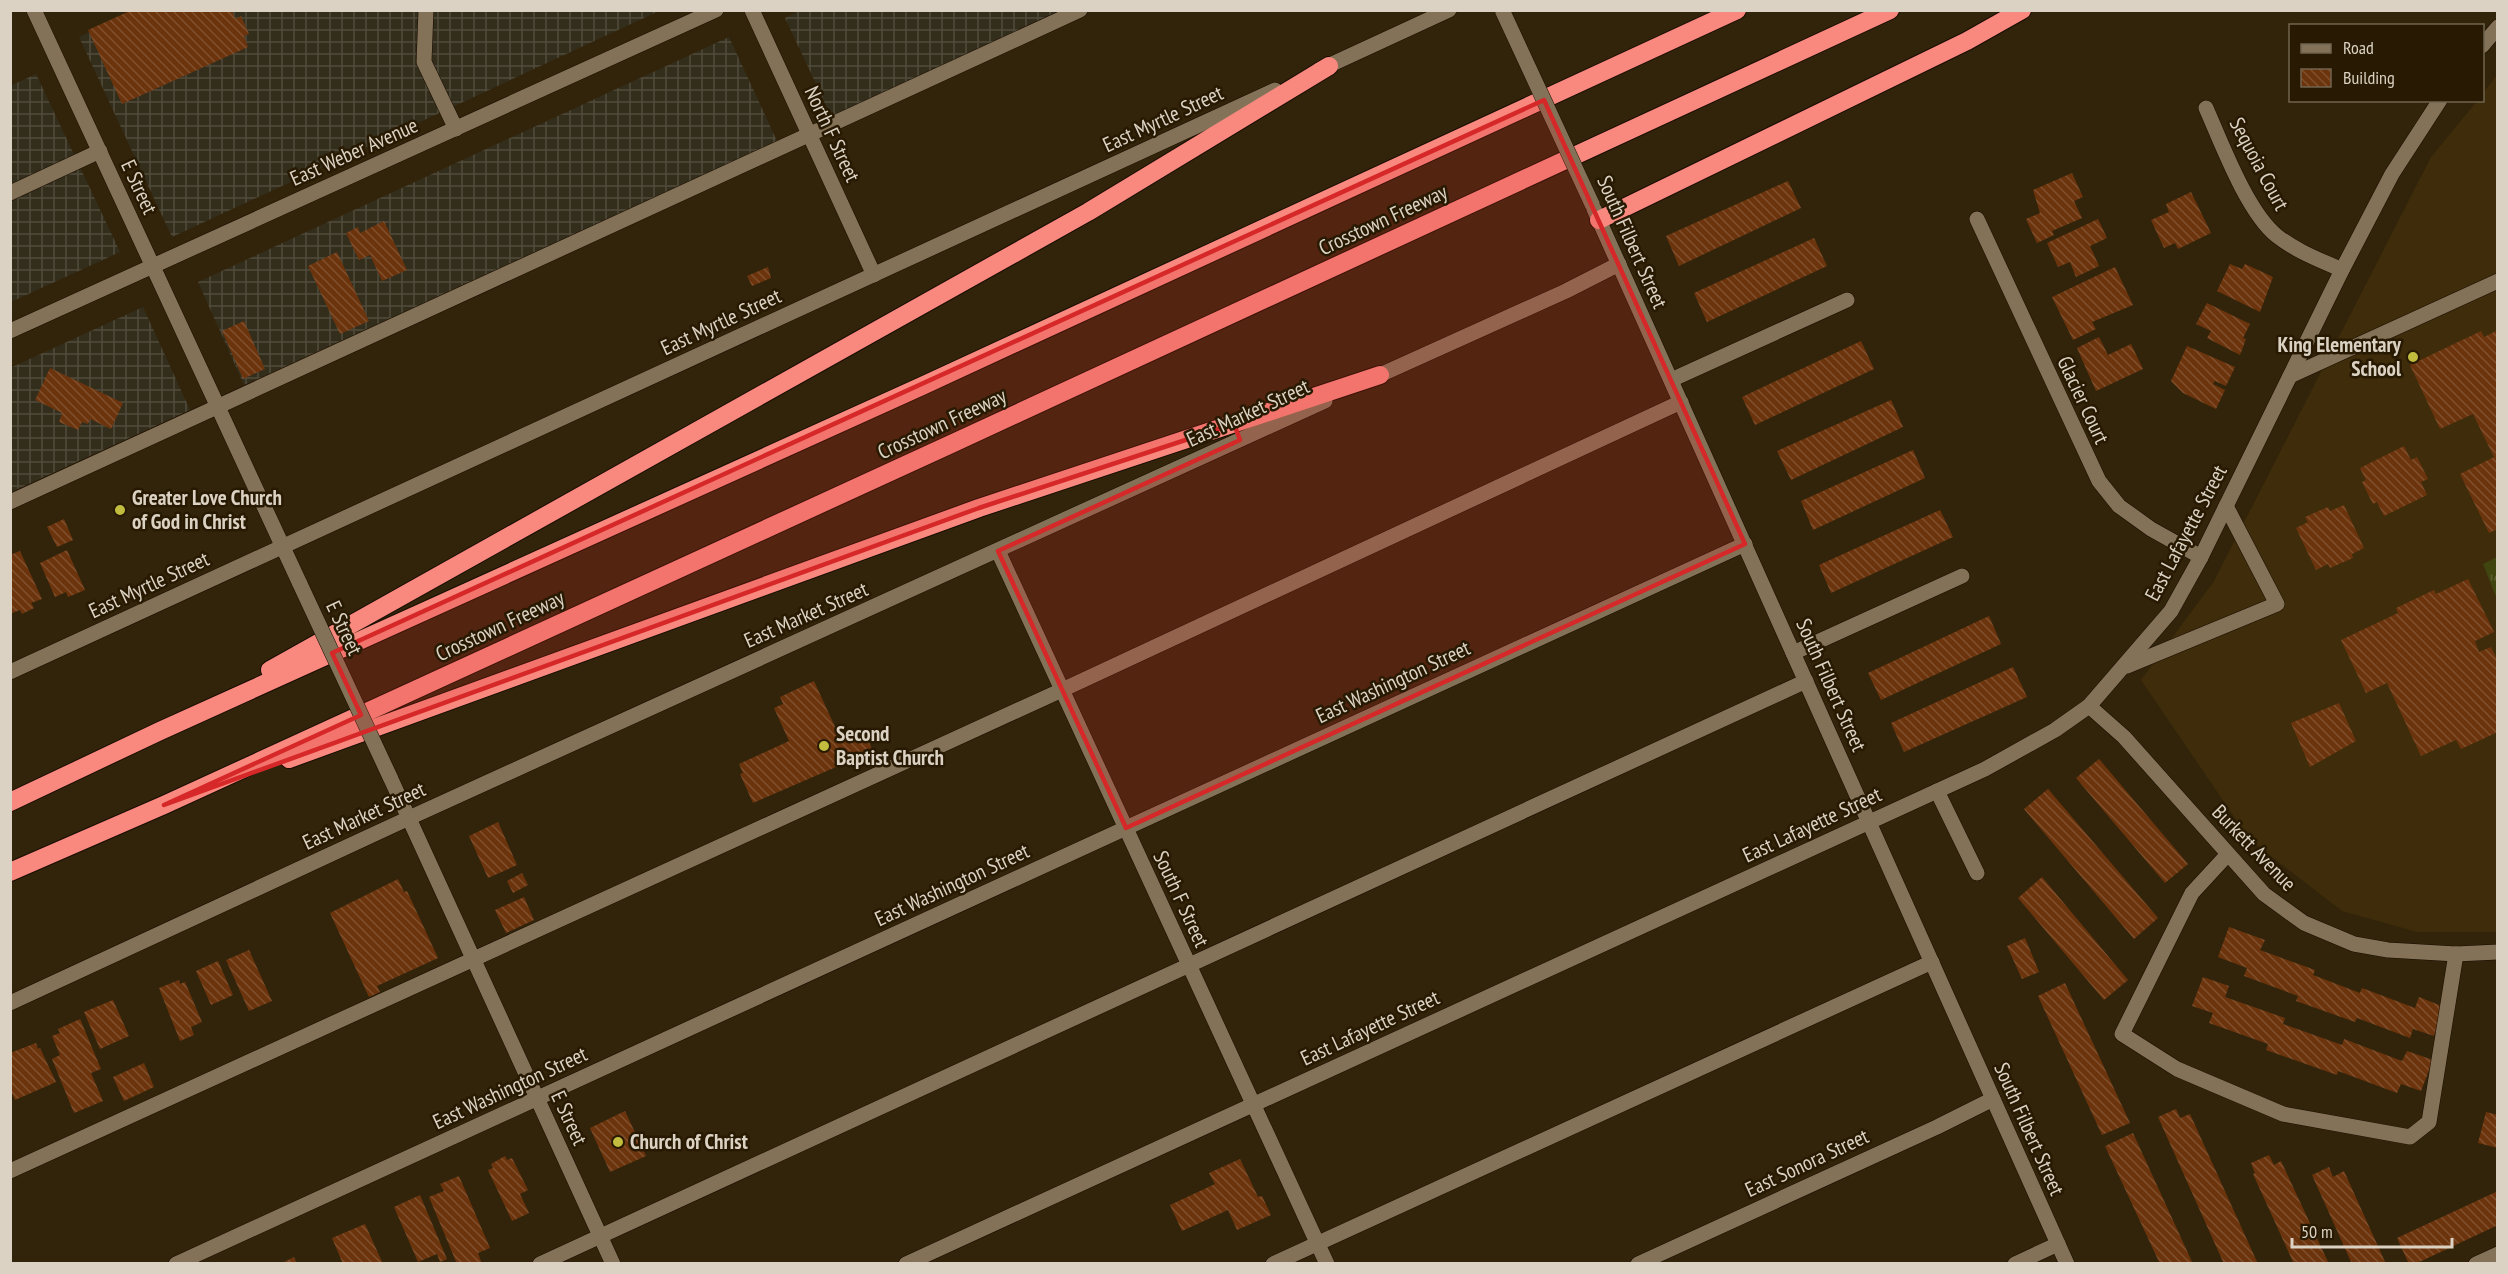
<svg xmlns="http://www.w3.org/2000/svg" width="2508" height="1274" viewBox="0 0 2508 1274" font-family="'PT Sans Narrow',sans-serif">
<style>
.built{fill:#3e2c0a}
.industrial{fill:url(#industrial-grid)}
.grass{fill:url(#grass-tufts)}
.building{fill:url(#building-back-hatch)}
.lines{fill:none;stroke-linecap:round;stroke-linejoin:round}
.minor-casing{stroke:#190c00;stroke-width:16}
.highway-casing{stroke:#190c00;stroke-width:20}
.minor{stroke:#837257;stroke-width:15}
.highway{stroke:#f9887e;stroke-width:18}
.minor-bridge-casing{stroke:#190c00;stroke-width:16;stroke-linecap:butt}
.minor-bridge{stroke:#837257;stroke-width:15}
.marked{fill:#d62828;fill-opacity:0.2;stroke:#d62828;stroke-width:4.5;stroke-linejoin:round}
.poi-dot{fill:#c2bd3f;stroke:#281a02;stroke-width:2}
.labels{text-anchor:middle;stroke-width:5;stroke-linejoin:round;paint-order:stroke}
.street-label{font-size:21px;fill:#dbd2c3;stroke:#281a02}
.poi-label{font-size:21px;font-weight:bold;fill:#dbd2c3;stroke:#281a02;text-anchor:start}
</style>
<defs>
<pattern id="industrial-grid" width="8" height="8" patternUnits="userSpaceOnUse" patternTransform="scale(1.5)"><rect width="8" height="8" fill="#332d1c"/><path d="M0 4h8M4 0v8" fill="none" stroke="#504b3b"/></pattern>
<pattern id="grass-tufts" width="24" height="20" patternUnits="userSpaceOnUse" patternTransform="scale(1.5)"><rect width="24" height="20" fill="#404510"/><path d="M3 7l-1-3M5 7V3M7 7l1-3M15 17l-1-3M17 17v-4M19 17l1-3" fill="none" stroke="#5b5f31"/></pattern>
<pattern id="building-back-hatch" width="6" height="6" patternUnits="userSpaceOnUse" patternTransform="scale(1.5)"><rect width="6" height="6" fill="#6c340c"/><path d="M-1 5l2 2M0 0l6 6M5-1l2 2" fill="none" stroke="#80502e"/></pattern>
</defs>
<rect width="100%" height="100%" fill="#32240a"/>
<polygon class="built" points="2497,75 2498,557 2483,564 2498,599 2497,932 2417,932 2342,911 2250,840 2141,680 2214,581 2431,157 2477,101 2482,100 2483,93"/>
<g class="industrial">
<polygon points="801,10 1060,11 832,118 785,18"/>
<polygon points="133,11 659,11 172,237 79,37"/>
<polygon points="729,37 777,141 244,385 198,282"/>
<polygon points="36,74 120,252 11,302 10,86"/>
<polygon points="143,307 190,410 11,492 10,368"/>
</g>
<polygon class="grass" points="2497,557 2497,599 2483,564"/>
<g class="building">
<polygon points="132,10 232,10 235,19 241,16 249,34 244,36 248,47 122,104 88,30"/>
<polygon points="2072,173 2083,197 2074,201 2082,218 2052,231 2054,235 2037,243 2026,219 2040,213 2033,190"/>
<polygon points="1788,181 1801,208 1679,266 1666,236"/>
<polygon points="2191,192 2211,233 2178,249 2175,243 2164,248 2151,220 2169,212 2166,204"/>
<polygon points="2098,219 2107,238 2090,246 2099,266 2076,277 2070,262 2058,267 2047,243"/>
<polygon points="384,221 407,270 382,281 370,255 359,260 346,233 358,227 360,233"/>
<polygon points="1814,238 1827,266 1707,322 1694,293"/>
<polygon points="337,252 369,321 340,334 308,266"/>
<polygon points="2230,264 2242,269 2245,264 2273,277 2260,312 2217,291"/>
<polygon points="768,267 771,278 752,286 747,276"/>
<polygon points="2115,267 2133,305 2092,322 2096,329 2073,340 2052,297"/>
<polygon points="2207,303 2250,324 2243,338 2246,339 2240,355 2207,338 2211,331 2196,324"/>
<polygon points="244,321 265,369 243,379 222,331"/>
<polygon points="2498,330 2498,529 2489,533 2460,474 2494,457 2473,414 2440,429 2410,365 2481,331 2484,337"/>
<polygon points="2099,337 2108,355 2131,344 2143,369 2096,391 2077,348"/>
<polygon points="1861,341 1874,369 1755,425 1742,397"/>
<polygon points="2187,346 2235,367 2226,386 2215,381 2213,384 2225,390 2216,409 2183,393 2171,381"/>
<polygon points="50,368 123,403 111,429 90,419 88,424 82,422 78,430 59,422 62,413 35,400"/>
<polygon points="1891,400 1903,427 1791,480 1777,451"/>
<polygon points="2404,446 2411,460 2417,457 2428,479 2421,482 2427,495 2384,516 2377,502 2373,504 2362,482 2366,480 2360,468"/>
<polygon points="1913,450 1925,478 1813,530 1801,501"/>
<polygon points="2344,505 2364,548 2352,554 2353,558 2330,568 2328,564 2316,570 2296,528 2308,522 2305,517 2328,507 2330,511"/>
<polygon points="1940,510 1953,537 1831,593 1819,565"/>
<polygon points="64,519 73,540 57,547 47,527"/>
<polygon points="67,550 85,590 68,597 66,592 55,597 40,563"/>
<polygon points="20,551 42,599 31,603 34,608 22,614 20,610 10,614 10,555"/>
<polygon points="2468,579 2494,632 2475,641 2479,652 2491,647 2498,661 2498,732 2461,749 2456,740 2421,756 2387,683 2366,693 2341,640 2398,613 2396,608 2434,590 2436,594"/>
<polygon points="1989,616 2001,644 1881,700 1868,673"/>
<polygon points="2013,667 2027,697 1904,752 1891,723"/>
<polygon points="814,681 842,742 864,731 873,751 753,803 740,774 743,773 739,764 789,741 774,708 783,704 780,697"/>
<polygon points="2339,703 2356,741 2310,767 2291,723"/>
<polygon points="2099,759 2188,864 2165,883 2076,778"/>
<polygon points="2048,789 2158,918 2134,939 2024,809"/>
<polygon points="498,822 517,865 488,878 469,836"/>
<polygon points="522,873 528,885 513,893 507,881"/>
<polygon points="2042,877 2128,980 2104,1000 2018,898"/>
<polygon points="398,879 404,892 407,891 438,958 377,986 380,992 369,997 330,913"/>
<polygon points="524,897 534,920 506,933 495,910"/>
<polygon points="2229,927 2265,940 2260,950 2315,970 2313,975 2360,993 2362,988 2415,1008 2419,997 2444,1007 2434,1036 2413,1029 2410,1038 2357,1018 2355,1022 2296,1001 2298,996 2244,976 2247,968 2218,957"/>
<polygon points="2025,938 2039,972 2022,979 2007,946"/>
<polygon points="249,950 272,1001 249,1011 226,960"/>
<polygon points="218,961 233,995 211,1005 196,971"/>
<polygon points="2203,977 2229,986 2225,997 2285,1018 2283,1024 2342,1045 2344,1039 2402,1061 2407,1051 2433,1060 2421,1091 2401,1084 2397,1093 2338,1071 2337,1075 2266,1050 2268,1044 2209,1023 2213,1013 2192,1006"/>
<polygon points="179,980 180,984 185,982 202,1022 191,1027 194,1035 180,1041 159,988"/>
<polygon points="2065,983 2130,1123 2102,1135 2038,996"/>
<polygon points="113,1000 129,1036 100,1049 84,1012"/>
<polygon points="80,1019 101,1069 91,1073 103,1101 74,1113 52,1059 60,1055 52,1036 60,1033 58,1029"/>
<polygon points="36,1043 38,1049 40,1048 56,1082 15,1100 10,1089 10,1053"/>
<polygon points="144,1063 154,1087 124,1101 113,1077"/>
<polygon points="2176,1109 2180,1118 2190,1114 2258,1264 2224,1264 2158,1117"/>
<polygon points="625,1111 646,1156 610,1172 590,1128"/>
<polygon points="2486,1112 2498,1115 2498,1148 2478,1143"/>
<polygon points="2133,1133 2193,1264 2160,1264 2105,1146"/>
<polygon points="2269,1155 2274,1165 2281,1161 2329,1264 2294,1264 2253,1174 2255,1173 2251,1163"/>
<polygon points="505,1156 507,1160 512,1158 528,1190 520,1194 529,1213 512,1221 488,1170 493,1168 491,1164"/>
<polygon points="1240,1159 1258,1197 1262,1196 1271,1215 1237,1230 1228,1210 1182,1231 1170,1205 1215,1184 1209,1173"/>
<polygon points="2329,1167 2333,1177 2344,1171 2386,1264 2352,1264 2312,1175"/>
<polygon points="459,1176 490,1248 478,1253 482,1264 457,1264 429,1197 444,1191 440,1184"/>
<polygon points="2498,1191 2498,1225 2415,1264 2409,1264 2397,1238"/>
<polygon points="420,1195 447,1259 440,1262 437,1254 418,1262 394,1207"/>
<polygon points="365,1224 383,1264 343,1264 332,1238"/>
<polygon points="294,1257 297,1264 280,1264"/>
</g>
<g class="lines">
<defs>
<g id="minor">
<polyline points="34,10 300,584"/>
<polyline points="426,10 424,62 456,129"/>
<polyline points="752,10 874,275"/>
<polyline points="2482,46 2498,27"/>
<polyline points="1319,70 1449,10"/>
<path d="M2206,108C2222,144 2247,212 2277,236C2296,251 2320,260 2342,270"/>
<polyline points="10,193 100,151"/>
<polyline points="1594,209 2067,1264"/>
<polyline points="1977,219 2099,481 2119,506 2151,529 2201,557"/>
<polyline points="10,331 716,10"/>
<polyline points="2290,376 2498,281"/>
<polyline points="1371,379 1566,291 1619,264"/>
<polyline points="1671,380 1847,300"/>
<polyline points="10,502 1080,10"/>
<polyline points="998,551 1327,1264"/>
<polyline points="1793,653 1962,576"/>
<polyline points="2127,666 2277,604 2226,506"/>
<polyline points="10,672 1275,90"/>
<polyline points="2089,706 2124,737 2264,894 2304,923 2354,944 2388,950 2456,954 2498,952"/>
<polyline points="390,777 613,1264"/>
<polyline points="1937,791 1977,873"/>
<polyline points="2228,854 2192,893 2122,1034 2177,1069 2283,1114 2410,1137 2429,1122 2456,954"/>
<polyline points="10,1003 409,818 1325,401"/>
<polyline points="10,1171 1062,690 1681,402"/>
<polyline points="176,1264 1745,544"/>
<polyline points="540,1264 1806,681"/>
<polyline points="906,1264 1985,769 2055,730 2089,706 2171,611 2201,557 2342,270 2392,174 2440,100"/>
<polyline points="1273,1264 1932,962"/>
<polyline points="1638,1264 1937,1127 1993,1099"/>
<polyline points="2015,1264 2058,1244"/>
<polyline points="2476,1264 2498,1254"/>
</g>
<g id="highway">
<polyline points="1599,220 1967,41 2022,10"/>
<polyline points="270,670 1088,212 1329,66"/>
<polyline points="289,759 979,508 1380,375"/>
<polyline points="10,802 160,731 922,386 1737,10"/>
<polyline points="10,872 164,805 949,445 1890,10"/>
</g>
</defs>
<use href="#minor" class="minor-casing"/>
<use href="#highway" class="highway-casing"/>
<use href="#minor" class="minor"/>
<use href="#highway" class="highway"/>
<defs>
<g id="minor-bridge">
<polyline points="1503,12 1592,204"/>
<polyline points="300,584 390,777"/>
</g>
</defs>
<use href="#minor-bridge" class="minor-bridge-casing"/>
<use href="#minor-bridge" class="minor-bridge"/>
</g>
<path class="marked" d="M1544,100L1745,544L1126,828L998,551L1240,440L1234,424L979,508L164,805L361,715L332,653Z"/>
<g class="poi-dot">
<circle cx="2413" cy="357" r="6"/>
<circle cx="120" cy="510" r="6"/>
<circle cx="824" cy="746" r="6"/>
<circle cx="618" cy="1142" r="6"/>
</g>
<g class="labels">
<g class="street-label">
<text transform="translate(1163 119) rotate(-25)" y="7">East Myrtle Street</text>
<text transform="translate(832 134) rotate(65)" y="7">North F Street</text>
<text transform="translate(354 152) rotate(-24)" y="7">East Weber Avenue</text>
<text transform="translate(2259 164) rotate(62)" y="7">Sequoia Court</text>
<text transform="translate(139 187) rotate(65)" y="7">E Street</text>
<text transform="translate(1383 220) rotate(-25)" y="7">Crosstown Freeway</text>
<text transform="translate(1632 242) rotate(66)" y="7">South Filbert Street</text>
<text transform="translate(721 322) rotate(-25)" y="7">East Myrtle Street</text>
<text transform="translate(2083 400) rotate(65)" y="7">Glacier Court</text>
<text transform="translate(1248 413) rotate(-25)" y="7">East Market Street</text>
<text transform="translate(942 424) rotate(-25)" y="7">Crosstown Freeway</text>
<text transform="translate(2186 533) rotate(-62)" y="7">East Lafayette Street</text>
<text transform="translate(149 585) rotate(-25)" y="7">East Myrtle Street</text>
<text transform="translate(806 615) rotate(-24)" y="7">East Market Street</text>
<text transform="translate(500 626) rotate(-25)" y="7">Crosstown Freeway</text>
<text transform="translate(344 628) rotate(65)" y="7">E Street</text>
<text transform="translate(1393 682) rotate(-25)" y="7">East Washington Street</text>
<text transform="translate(1831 685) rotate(66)" y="7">South Filbert Street</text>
<text transform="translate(364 816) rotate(-25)" y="7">East Market Street</text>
<text transform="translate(1812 825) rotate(-25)" y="7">East Lafayette Street</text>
<text transform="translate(2254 848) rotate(46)" y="7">Burkett Avenue</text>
<text transform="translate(952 885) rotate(-25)" y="7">East Washington Street</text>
<text transform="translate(1181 899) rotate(65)" y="7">South F Street</text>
<text transform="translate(1370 1028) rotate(-25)" y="7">East Lafayette Street</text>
<text transform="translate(510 1088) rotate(-25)" y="7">East Washington Street</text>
<text transform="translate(569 1118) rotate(65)" y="7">E Street</text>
<text transform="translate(2029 1129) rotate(66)" y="7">South Filbert Street</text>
<text transform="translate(1807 1163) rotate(-25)" y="7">East Sonora Street</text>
</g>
<g class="poi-label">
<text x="2401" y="352" text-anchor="end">King Elementary<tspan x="2401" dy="24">School</tspan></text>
<text x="132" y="505">Greater Love Church<tspan x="132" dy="24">of God in Christ</tspan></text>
<text x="836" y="741">Second<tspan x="836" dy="24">Baptist Church</tspan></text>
<text x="630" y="1149">Church of Christ</text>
</g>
</g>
<rect width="2508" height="1274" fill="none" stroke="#dbd2c3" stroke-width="24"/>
<rect x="2289" y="24" width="195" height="78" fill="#281a02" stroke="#70644f" stroke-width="1.5"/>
<rect x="2301" y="44" width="30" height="9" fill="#837257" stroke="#70644f" stroke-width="1.5"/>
<text x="2343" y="54" font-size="18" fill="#dbd2c3">Road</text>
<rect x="2301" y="69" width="30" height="18" fill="url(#building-back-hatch)" stroke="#70644f" stroke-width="1.5"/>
<text x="2343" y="84" font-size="18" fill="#dbd2c3">Building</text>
<path d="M2292 1238v9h160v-9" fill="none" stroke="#dbd2c3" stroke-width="3"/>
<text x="2301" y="1238" font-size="18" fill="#dbd2c3" stroke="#281a02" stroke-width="4.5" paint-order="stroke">50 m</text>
</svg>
